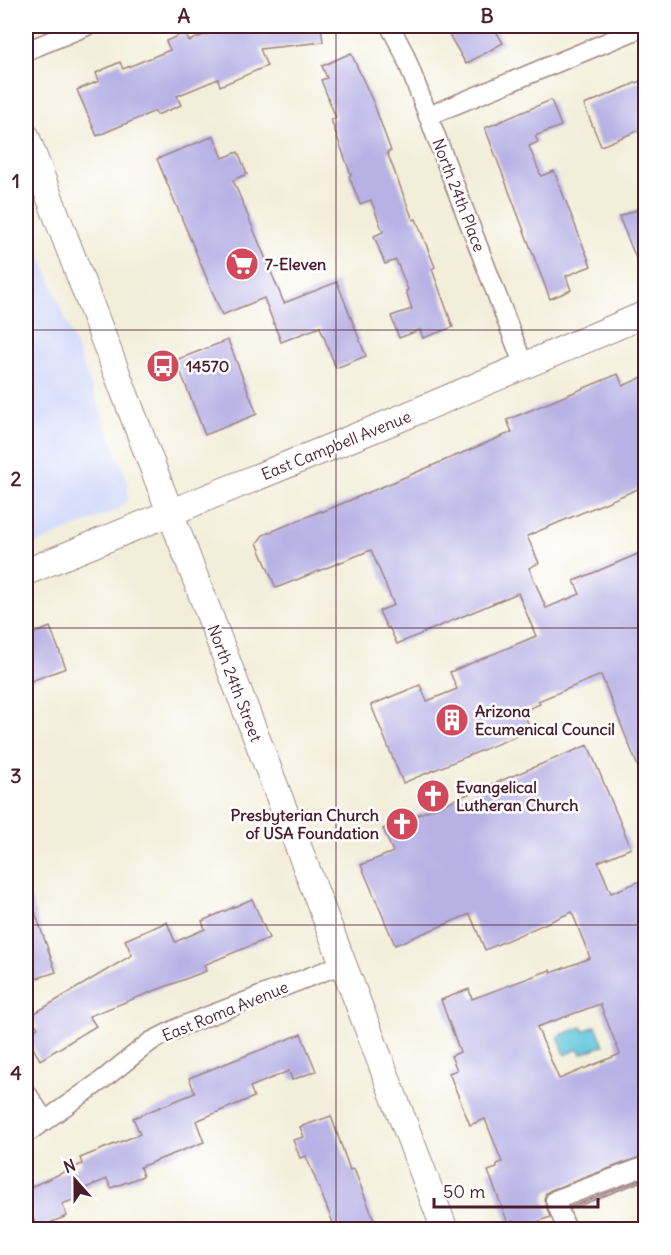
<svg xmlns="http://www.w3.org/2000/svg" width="671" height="1255" viewBox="0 0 671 1255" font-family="Delius,sans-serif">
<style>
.built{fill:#d1d9f9}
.water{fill:#5fc5dc;stroke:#547284;stroke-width:1.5}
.building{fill:#b8b1e5;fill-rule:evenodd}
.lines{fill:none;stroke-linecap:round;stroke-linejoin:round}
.street-casing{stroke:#9e8682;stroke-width:21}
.secondary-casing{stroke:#9e8682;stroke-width:28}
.street{stroke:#fff;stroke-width:18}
.secondary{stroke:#fff;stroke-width:26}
.grid{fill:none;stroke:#4a1f2b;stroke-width:1.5;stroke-opacity:0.55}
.labels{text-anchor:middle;stroke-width:5;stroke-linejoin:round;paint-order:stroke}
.street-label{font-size:16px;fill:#4a1f2b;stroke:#fff}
.poi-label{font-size:16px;font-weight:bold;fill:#4a1f2b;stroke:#fff;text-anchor:start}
.neatline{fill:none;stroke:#4a1f2b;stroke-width:2}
.grid-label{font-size:20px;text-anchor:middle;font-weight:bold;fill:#4a1f2b}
</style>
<rect width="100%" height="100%" fill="#fff"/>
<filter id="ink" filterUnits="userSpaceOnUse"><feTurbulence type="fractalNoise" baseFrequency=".0167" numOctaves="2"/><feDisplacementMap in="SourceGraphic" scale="12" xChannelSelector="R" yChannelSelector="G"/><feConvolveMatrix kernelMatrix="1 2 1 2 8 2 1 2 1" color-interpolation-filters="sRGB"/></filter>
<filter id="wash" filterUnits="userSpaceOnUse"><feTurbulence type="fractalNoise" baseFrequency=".008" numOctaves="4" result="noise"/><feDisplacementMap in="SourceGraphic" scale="24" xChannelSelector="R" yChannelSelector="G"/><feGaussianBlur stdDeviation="1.35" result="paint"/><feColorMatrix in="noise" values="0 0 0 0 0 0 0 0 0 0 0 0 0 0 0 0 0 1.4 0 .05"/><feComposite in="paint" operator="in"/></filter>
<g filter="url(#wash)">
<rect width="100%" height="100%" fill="#f3eeda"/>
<polygon class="built" points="26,215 128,483 128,499 119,509 26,548"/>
<polygon class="water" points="596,1026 604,1045 581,1054 578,1049 565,1055 558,1036 582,1027 584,1031"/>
<g id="blocks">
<g class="building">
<polygon points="226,26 321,26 323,42 260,49 267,66 220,86 218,79 177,96 181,105 157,115 155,111 97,136 77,90 99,81 96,73 120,62 123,69 170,50 166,41 185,33 189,41"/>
<polygon points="444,26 493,26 503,43 466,64"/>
<polygon points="351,53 374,104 391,151 387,152 413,220 416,219 435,267 432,269 453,327 423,338 420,330 399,338 391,316 412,309 406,291 408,290 396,260 385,264 374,236 383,232 371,200 360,204 349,176 351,175 331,120 336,118 321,80 327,78 322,66"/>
<polygon points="645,79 645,128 601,146 584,105"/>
<polygon points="551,100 561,126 535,136 538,142 529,146 541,176 554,171 591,266 566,276 571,290 550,299 485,128"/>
<polygon points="214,136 223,158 238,152 247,174 233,180 284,303 337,282 366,356 336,368 320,327 281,342 264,298 222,315 157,159"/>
<polygon points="645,206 645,280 619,217"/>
<polygon points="228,340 257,414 205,435 176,360"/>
<polygon points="618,374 623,386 645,376 645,486 527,536 539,563 529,568 546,608 580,594 574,581 645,551 645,784 601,675 538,701 540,704 523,711 531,730 403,783 371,705 420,685 427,701 457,689 450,672 536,636 518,593 397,644 389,627 387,628 379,611 394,605 371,550 276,588 257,543 263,535 321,511 322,512 512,432 507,420"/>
<polygon points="50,627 66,668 26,683 26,637"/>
<path d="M588,745L631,848L598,862L611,893L645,879V1155L551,1190L546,1193L544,1199L550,1217L517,1230L513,1221L508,1223L488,1171L497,1168V1164L502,1162L485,1119L470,1125L449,1073L457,1070L451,1056L460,1052L441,1000L469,989L472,999L550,970L551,973L590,958L572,912L485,950L470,914L395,945L361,865L393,852L383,829ZM600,1004L620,1054L559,1079L537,1027Z"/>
<polygon points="26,892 28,892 56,972 26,982"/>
<polygon points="252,899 269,938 204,965 206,971 89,1016 96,1026 40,1060 26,1036 38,1028 30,1016 132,955 125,940 167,922 175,942 205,929 202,921"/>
<polygon points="301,1034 316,1071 292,1080 289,1071 250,1087 254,1097 196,1121 204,1142 140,1167 143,1176 111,1188 107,1179 76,1192 79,1198 62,1204 67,1216 37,1228 26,1200 26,1189 82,1164 80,1158 140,1134 133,1118 195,1093 189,1078"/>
<polygon points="331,1116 350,1170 354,1169 378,1230 336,1230 306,1156 300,1158 293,1140 304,1137 300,1127"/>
<polygon points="645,1178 645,1180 571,1209 570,1207"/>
</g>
</g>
</g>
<g filter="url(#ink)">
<use href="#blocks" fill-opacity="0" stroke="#9e8682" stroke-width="1.5"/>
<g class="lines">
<defs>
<g id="street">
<polyline points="390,26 404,53 524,366"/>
<polyline points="26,51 87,26"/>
<polyline points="428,116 646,26"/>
<polyline points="26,1092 45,1121"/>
<polyline points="26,1134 101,1081 150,1042 182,1026 343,964"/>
<polyline points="567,1230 555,1200 646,1166"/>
</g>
<g id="secondary">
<polyline points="26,136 445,1230"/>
<polyline points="26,572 401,418 646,314"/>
</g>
</defs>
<use href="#street" class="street-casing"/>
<use href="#secondary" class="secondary-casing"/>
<use href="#street" class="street"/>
<use href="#secondary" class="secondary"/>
</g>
</g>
<path class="grid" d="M336,26V1230M26,330H646M26,628H646M26,925H646"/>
<defs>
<symbol id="supermarket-disc" viewBox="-11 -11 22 22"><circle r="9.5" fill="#d1495b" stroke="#fff"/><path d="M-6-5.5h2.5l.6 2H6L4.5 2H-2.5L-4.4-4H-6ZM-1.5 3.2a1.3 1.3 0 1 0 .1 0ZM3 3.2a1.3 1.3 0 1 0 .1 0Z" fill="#fff"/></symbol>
<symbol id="bus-disc" viewBox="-11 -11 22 22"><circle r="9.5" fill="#d1495b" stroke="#fff"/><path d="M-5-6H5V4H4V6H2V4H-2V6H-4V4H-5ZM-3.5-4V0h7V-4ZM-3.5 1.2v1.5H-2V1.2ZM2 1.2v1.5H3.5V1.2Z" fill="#fff"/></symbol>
<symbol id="building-disc" viewBox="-11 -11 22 22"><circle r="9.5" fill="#d1495b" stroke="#fff"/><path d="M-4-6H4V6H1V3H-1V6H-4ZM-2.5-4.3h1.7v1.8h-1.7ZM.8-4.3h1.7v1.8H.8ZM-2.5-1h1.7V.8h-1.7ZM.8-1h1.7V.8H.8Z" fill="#fff"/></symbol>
<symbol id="church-disc" viewBox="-11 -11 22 22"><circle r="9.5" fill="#d1495b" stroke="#fff"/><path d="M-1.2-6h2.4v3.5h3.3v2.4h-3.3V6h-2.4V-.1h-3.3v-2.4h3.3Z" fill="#fff"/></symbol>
</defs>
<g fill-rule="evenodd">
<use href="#supermarket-disc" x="223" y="245" width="38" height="38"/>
<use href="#bus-disc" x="144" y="347" width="38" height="38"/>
<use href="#building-disc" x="433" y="701" width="38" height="38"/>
<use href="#church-disc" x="414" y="777" width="38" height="38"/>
<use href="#church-disc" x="383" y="805" width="38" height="38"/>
</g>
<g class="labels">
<g class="street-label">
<text transform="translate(459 195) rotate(69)" y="6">North 24th Place</text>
<text transform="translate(336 445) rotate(-22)" y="6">East Campbell Avenue</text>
<text transform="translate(235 683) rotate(69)" y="6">North 24th Street</text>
<text transform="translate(225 1011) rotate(-22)" y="6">East Roma Avenue</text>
</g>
<g class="poi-label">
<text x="265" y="270">7-Eleven</text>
<text x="186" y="372">14570</text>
<text x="475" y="717">Arizona<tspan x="475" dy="18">Ecumenical Council</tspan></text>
<text x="456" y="793">Evangelical<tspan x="456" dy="18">Lutheran Church</tspan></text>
<text x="379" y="821" text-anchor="end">Presbyterian Church<tspan x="379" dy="18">of USA Foundation</tspan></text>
</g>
</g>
<rect width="671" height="1255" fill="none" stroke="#fff" stroke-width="66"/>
<g transform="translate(75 1180) rotate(339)" stroke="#ffffff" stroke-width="4.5" paint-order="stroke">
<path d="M0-4.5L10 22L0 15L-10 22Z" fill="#4a1f2b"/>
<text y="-9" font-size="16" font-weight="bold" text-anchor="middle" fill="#4a1f2b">N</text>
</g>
<path d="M434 1198v9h164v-9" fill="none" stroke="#4a1f2b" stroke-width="3"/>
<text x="443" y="1198" font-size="18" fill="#4a1f2b" stroke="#ffffff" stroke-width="4.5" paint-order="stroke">50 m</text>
<rect x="33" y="33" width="605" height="1189" class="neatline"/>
<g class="grid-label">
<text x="184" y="23">A</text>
<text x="487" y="23">B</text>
<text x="16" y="188">1</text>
<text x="16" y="486">2</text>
<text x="16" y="783">3</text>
<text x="16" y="1080">4</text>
</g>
</svg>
